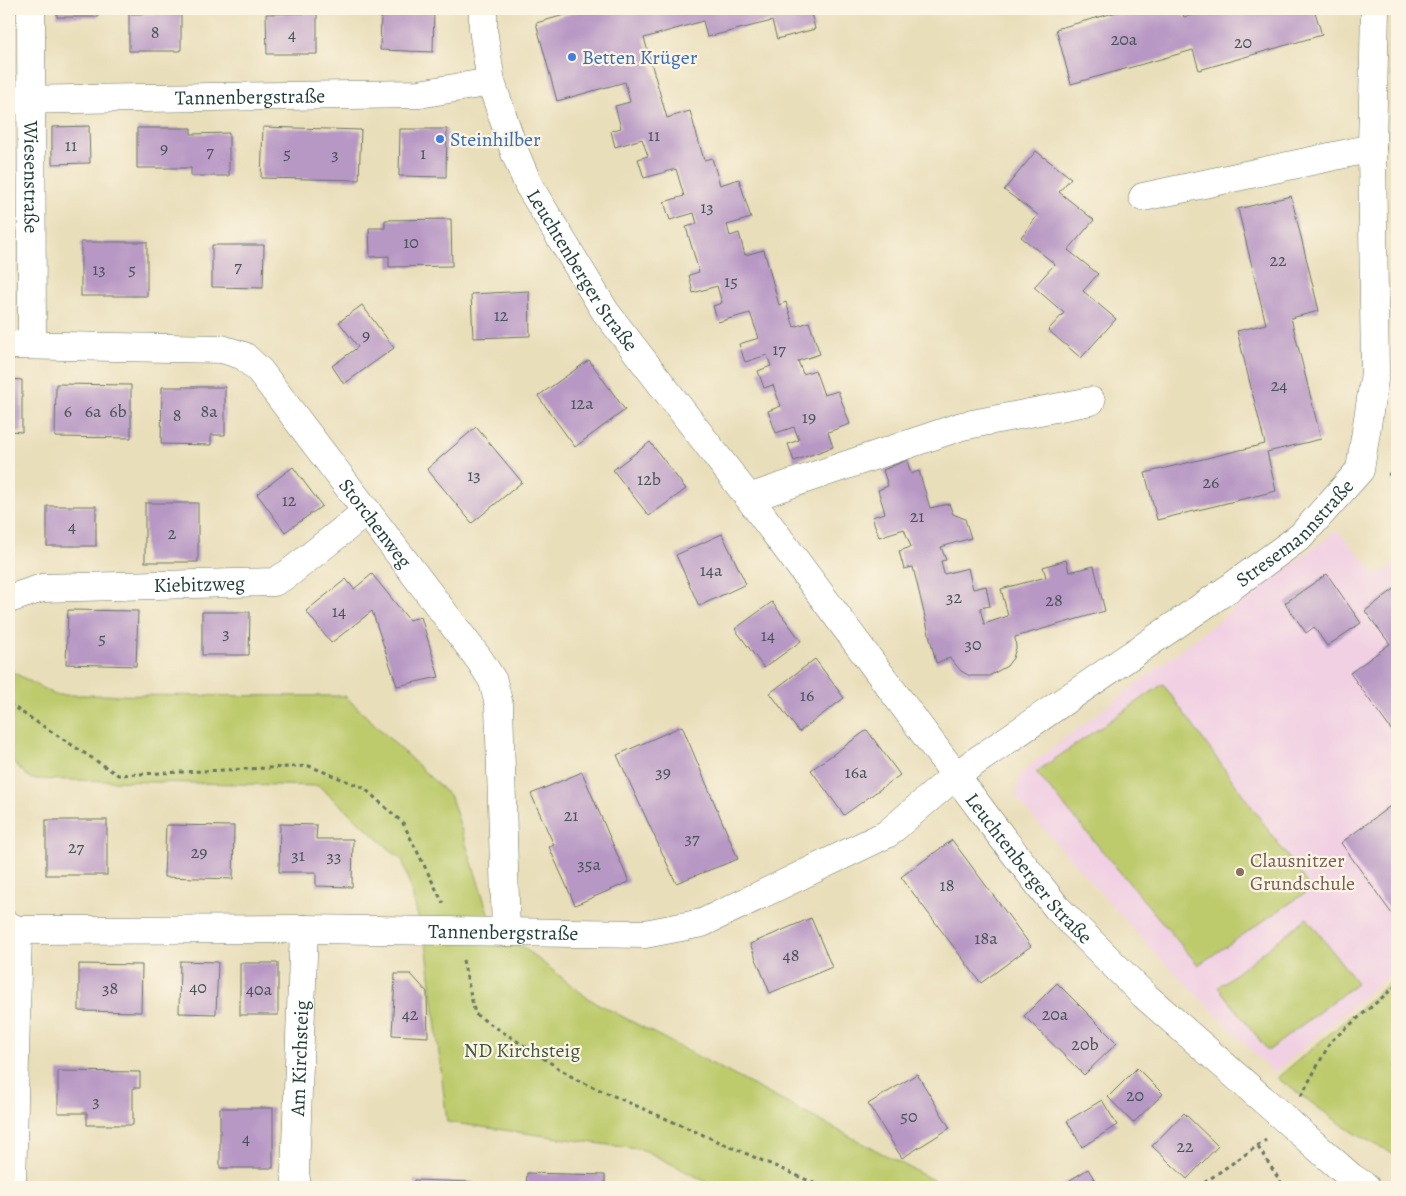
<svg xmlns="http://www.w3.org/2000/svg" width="1406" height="1196" viewBox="0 0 1406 1196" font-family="Alegreya,serif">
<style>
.built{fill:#f1d0e3}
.green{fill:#becb6d;stroke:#6e8450}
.building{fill:#b797c4}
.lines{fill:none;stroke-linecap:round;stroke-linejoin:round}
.minor-casing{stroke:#667563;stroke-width:29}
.path{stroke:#667563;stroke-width:3;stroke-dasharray:4 4;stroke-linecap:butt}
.minor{stroke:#fff;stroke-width:28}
.shop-dot{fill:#3f7fe0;stroke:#fcf5e5;stroke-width:2}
.education-dot{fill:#8d6e63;stroke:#fcf5e5;stroke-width:2}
.labels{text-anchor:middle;stroke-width:4.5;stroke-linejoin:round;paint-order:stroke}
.number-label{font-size:18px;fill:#455458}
.shop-label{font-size:20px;fill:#366cbe;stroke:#fcf5e5;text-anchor:start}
.street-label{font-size:20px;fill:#1f3d34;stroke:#fcf5e5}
.education-label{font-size:20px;fill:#785e54;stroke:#fcf5e5;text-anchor:start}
.park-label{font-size:20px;fill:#3f593f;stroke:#fcf5e5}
</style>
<rect width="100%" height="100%" fill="#fcf5e5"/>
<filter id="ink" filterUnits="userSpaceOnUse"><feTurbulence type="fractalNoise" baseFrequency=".02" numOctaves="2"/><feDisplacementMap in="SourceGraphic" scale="10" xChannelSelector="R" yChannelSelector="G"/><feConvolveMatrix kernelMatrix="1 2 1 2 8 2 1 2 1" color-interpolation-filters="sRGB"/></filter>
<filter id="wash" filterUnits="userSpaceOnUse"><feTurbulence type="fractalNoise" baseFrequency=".0096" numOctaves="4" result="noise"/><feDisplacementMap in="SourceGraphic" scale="20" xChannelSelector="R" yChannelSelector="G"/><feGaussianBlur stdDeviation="1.12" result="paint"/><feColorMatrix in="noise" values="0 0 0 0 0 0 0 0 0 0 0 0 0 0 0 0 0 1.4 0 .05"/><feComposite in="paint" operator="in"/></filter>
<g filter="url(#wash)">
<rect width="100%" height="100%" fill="#e9deba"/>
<polygon class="built" points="1337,530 1377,575 1397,563 1397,968 1274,1073 1148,946 1015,797 1020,773"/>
<g class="green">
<polygon points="9,670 55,695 345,696 451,797 491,922 589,999 946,1187 716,1187 644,1150 447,1122 427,950 403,861 319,786 31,779 9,759"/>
<polygon points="1163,684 1311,889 1198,965 1036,772"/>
<polygon points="1307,918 1357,983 1268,1051 1218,987"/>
<polygon points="1397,977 1397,1156 1352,1132 1277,1078"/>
</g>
<g id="blocks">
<g class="building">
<rect x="9" y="9" width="3" height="29"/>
<rect x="57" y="9" width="41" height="8"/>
<polygon points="381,9 434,9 433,52 380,50"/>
<polygon points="586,9 810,9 815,29 777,39 772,21 707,37 703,21 644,38 667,118 690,111 704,160 712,158 720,185 739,179 751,218 727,225 730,236 739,233 745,255 764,250 779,305 786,302 794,327 809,322 820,354 798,361 803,374 815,370 824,395 838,391 850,424 828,432 833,447 794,461 788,444 799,440 794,427 776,433 768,411 781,406 773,385 764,388 758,371 771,366 767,355 745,362 739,344 759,338 750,313 718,322 713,306 722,303 717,286 693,293 689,275 699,272 686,227 697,224 694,213 670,220 664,202 684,196 676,169 644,178 638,159 648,156 642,139 615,147 611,131 621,128 615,106 630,102 625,82 557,101 536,23"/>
<polygon points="1128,9 1181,9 1184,17 1214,9 1314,9 1322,35 1199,70 1193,50 1071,84 1056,29"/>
<polygon points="181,13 181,51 129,51 129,14"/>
<polygon points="317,13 317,54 267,54 266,14"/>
<polygon points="89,126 90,163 52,164 52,127"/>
<polygon points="263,127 361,130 359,180 261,178"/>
<polygon points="137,128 191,128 191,134 229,133 229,176 191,176 191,168 137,168"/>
<polygon points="400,129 447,129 446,177 399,176"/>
<polygon points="1036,151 1071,178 1059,192 1094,220 1068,250 1098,274 1083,291 1116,319 1081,358 1048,330 1064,313 1034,287 1055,264 1021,237 1038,215 1004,190"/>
<polygon points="1291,196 1319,311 1291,318 1321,439 1267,452 1276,491 1157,520 1145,473 1265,444 1237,331 1266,324 1238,209"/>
<polygon points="451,219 452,266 389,267 389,256 370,257 369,228 385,228 385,220"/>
<rect x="81" y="242" width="66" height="54"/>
<polygon points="212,245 264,245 263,288 212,287"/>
<polygon points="529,291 530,336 473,338 471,294"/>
<polygon points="362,305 394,348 344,384 332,366 358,347 339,322"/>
<polygon points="589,360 625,410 575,447 538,396"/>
<polygon points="9,379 22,380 22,432 9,431"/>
<polygon points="56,384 131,385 131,438 55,437"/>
<polygon points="162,387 225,387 225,435 211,435 211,445 161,444"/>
<polygon points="476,427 522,482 472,523 427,469"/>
<polygon points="650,442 686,489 649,516 613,470"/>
<polygon points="907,460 911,474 919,471 930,508 949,504 953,514 965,519 971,538 941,547 946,560 941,561 944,574 968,568 973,589 986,586 990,606 980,608 984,624 1008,616 1001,589 1046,577 1043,567 1066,560 1069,572 1094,566 1105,611 1015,637 1016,648 1013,658 1007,666 989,676 970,676 961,671 950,658 936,663 913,567 904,569 899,551 911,547 904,529 879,537 872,517 885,513 878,490 888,486 883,470"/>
<polygon points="293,467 322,506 285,532 257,494"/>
<rect x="145" y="503" width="53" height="59"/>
<rect x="47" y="506" width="49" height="40"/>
<polygon points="722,534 746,584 699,606 676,555"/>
<polygon points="372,574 409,620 421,617 439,677 397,686 372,611 331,643 306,611 346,579 354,589"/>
<polygon points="1327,574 1361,623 1327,646 1314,627 1306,633 1285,603"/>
<polygon points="1397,587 1397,738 1350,673 1390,644 1365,611"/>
<polygon points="772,602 801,641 764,668 735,629"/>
<polygon points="68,610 138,611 136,666 66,664"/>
<polygon points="202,612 250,612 249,655 202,655"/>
<polygon points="815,659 844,698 799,732 770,693"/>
<polygon points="682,726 738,859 676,883 617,755"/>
<polygon points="867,730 900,775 844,815 811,770"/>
<polygon points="582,772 629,882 575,905 549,847 554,845 531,794"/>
<polygon points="1397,801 1397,921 1341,843"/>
<rect x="46" y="820" width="61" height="55"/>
<polygon points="280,824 317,825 316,839 353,839 352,887 316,886 316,872 279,872"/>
<polygon points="166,825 234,826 233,879 164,877"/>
<polygon points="952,840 1031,946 981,983 901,877"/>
<polygon points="811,918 832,967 770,993 750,944"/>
<polygon points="180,961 218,962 216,1014 179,1013"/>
<rect x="240" y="963" width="38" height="52"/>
<polygon points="79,964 142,965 141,1012 79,1011"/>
<polygon points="395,974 411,974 427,992 428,1037 392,1035"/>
<polygon points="1057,983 1117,1043 1084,1075 1024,1016"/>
<polygon points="1137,1068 1163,1094 1133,1123 1108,1097"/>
<polygon points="58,1071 140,1072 140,1088 133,1088 133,1125 87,1125 87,1113 58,1113"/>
<polygon points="917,1074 950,1128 902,1158 868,1104"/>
<polygon points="1102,1100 1117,1125 1082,1147 1067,1121"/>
<rect x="220" y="1108" width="53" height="60"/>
<polygon points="1184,1113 1218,1146 1187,1179 1152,1146"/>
<polygon points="1088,1169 1099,1187 1059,1187"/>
<polygon points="527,1173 605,1175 605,1185 611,1187 526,1187"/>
<polygon points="414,1180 473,1182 473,1187 414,1187"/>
</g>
</g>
</g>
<g filter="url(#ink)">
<use href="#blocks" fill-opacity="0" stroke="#667563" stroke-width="1"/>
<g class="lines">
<defs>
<g id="minor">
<path id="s1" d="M31,9L32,345"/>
<path id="s2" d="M483,9V29L491,82L515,153L529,186L605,311L749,498L994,827L1057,908L1144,995L1351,1177L1366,1187"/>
<path id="s3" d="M9,100L419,94L491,82"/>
<polyline points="1143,197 1372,148"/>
<path id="s4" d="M9,345L222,349L244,356L260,371L479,659L493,681L499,705L506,932"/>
<polyline points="749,498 962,426 1091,401"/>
<path id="s5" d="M9,599L42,588L274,582L288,574L367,511"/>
<path id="s6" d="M9,926L18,930L304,929L645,934L702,923L887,834L956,775L1231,587L1301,536L1360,470L1375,373L1372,148L1375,9"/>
<polyline points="12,1187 18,930"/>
<path id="s7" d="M297,1187L295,1172L304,929"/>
</g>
</defs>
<use href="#minor" class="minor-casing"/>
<g class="path">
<polyline points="1388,474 1397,475"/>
<polyline points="9,704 118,775 309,766 364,788 403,823 443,903"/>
<polyline points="463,960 475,1014 577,1080 823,1187"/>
<polyline points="1301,1096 1331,1041 1397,985"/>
<polyline points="1258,1147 1284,1187"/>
<polyline points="1198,1187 1266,1140"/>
</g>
<use href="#minor" class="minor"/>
</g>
</g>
<g class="shop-dot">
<circle cx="572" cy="57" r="5"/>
<circle cx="440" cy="139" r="5"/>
</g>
<circle class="education-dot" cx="1240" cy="872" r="5"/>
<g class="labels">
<g class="number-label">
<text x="155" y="38">8</text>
<text x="292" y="40">4</text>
<text x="1124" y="45">20a</text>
<text x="1243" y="48">20</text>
<text x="654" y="141">11</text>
<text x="71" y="151">11</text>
<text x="164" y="154">9</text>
<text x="210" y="157">7</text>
<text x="287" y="159">5</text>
<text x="423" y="159">1</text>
<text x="335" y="160">3</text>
<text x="707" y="213">13</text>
<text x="411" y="248">10</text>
<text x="1278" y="266">22</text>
<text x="238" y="272">7</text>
<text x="99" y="275">13</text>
<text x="132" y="275">5</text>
<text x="731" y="287">15</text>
<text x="501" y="321">12</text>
<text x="366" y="341">9</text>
<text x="779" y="355">17</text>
<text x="1279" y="391">24</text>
<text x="582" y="409">12a</text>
<text x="68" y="417">6</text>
<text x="93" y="417">6a</text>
<text x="118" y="417">6b</text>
<text x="209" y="417">8a</text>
<text x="177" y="421">8</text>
<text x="809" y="423">19</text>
<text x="474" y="481">13</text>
<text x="649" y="485">12b</text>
<text x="1211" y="488">26</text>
<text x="289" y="506">12</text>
<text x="917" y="522">21</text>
<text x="72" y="532">4</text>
<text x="172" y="539">2</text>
<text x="711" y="576">14a</text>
<text x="954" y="603">32</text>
<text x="1054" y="606">28</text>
<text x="339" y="617">14</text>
<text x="226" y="639">3</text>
<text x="768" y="641">14</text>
<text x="102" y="644">5</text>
<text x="973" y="650">30</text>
<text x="807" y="701">16</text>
<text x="663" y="778">39</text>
<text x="856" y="778">16a</text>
<text x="571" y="821">21</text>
<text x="692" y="844">37</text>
<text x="76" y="853">27</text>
<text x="199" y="858">29</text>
<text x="298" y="861">31</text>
<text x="334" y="862">33</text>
<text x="589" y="870">35a</text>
<text x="947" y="891">18</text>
<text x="986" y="944">18a</text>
<text x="791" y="961">48</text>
<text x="198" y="993">40</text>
<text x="110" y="994">38</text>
<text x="259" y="995">40a</text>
<text x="410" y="1020">42</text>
<text x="1055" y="1020">20a</text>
<text x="1085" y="1050">20b</text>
<text x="1135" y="1101">20</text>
<text x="96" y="1107">3</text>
<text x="909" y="1122">50</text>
<text x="246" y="1144">4</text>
<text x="1185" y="1152">22</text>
</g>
<g class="shop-label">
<text x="582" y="64">Betten Krüger</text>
<text x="450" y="146">Steinhilber</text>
</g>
<g class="street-label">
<text dy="7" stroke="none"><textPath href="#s3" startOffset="241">Tannenbergstraße</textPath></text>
<text dy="7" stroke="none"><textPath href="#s1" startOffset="168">Wiesenstraße</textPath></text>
<text dy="7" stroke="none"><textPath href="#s2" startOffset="284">Leuchtenberger Straße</textPath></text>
<text dy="7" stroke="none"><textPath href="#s4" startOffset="449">Storchenweg</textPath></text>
<text dy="7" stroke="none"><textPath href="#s6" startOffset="1408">Stresemannstraße</textPath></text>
<text dy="7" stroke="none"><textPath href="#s5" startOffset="192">Kiebitzweg</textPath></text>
<text dy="7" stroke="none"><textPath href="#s2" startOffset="1031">Leuchtenberger Straße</textPath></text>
<text dy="7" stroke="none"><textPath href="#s6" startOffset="495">Tannenbergstraße</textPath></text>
<text dy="7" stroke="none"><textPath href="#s7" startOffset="129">Am Kirchsteig</textPath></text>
</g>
<g class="education-label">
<text x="1250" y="867">Clausnitzer<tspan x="1250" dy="23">Grundschule</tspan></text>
</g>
<g class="park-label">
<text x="522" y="1057">ND Kirchsteig</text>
</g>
</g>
<rect width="1406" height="1196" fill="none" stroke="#fcf5e5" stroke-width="30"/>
</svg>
